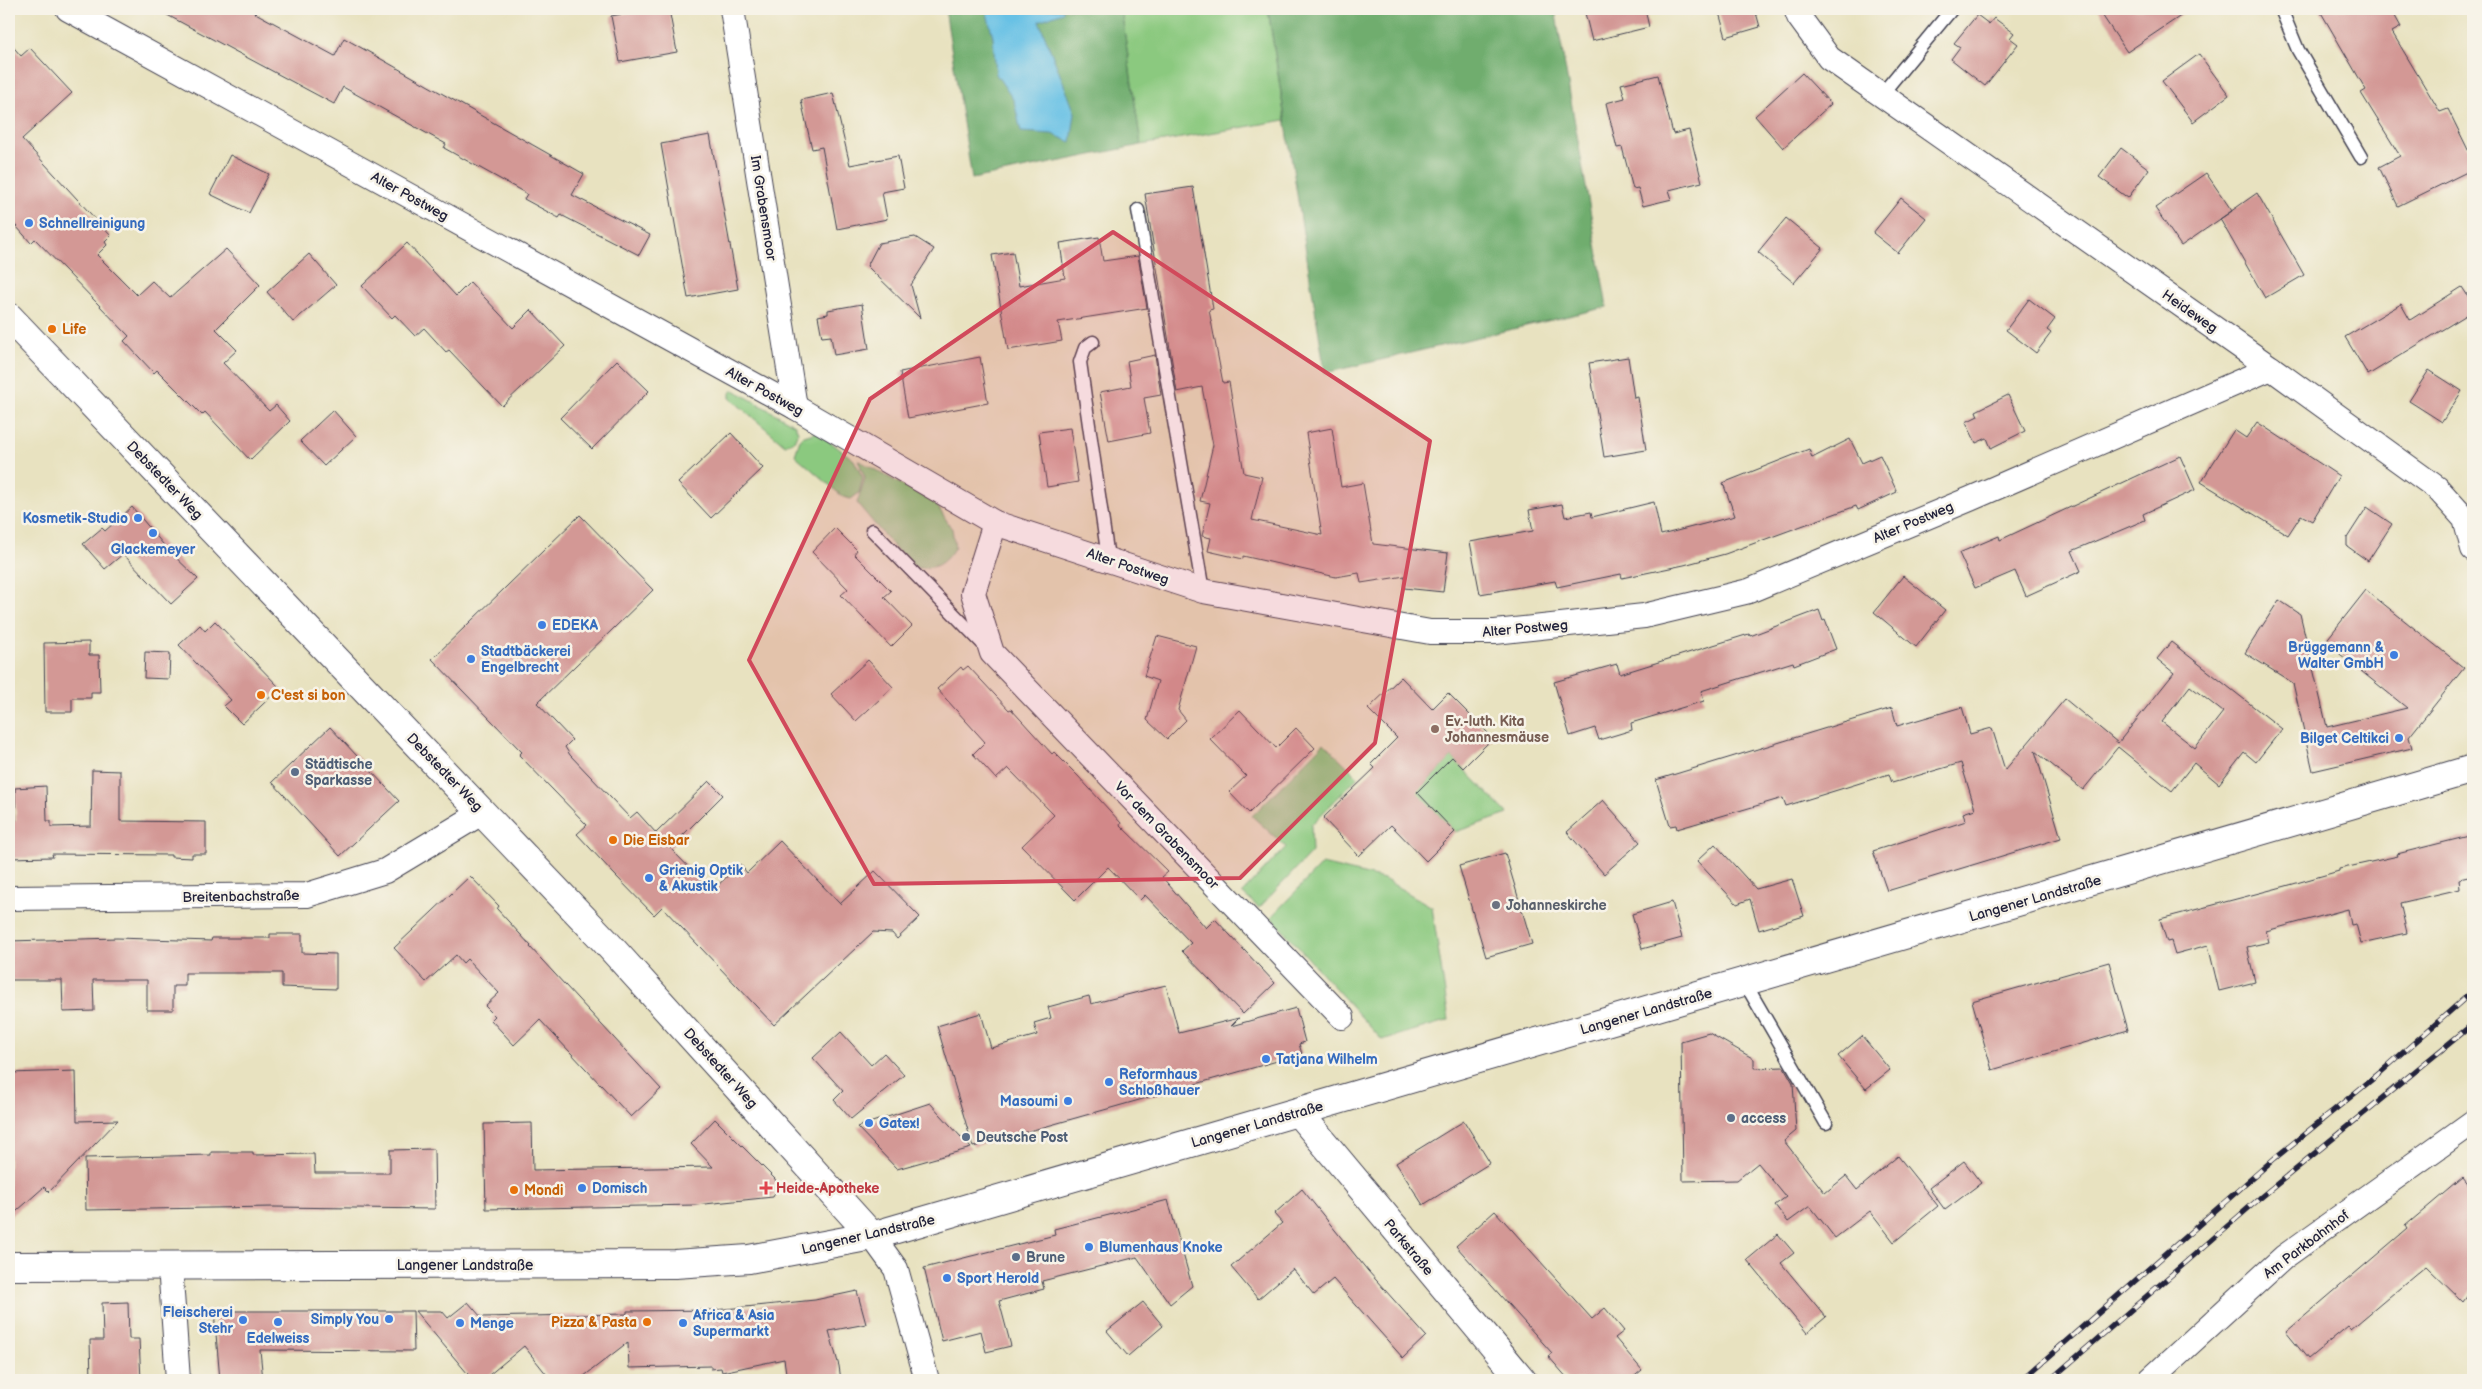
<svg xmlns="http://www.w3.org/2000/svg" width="2482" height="1389" viewBox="0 0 2482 1389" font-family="'Balsamiq Sans',sans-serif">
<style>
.green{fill:#8bc97f;stroke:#56765d}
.forest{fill:#70ad6e;stroke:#496854}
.water{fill:#67c1e5;stroke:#447290}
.building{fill:#d39895;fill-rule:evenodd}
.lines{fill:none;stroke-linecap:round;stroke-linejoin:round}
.service-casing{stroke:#403f4f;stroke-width:15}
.minor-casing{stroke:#403f4f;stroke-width:26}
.tertiary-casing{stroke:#403f4f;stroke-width:30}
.primary-casing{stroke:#403f4f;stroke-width:30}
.service{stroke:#fff;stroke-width:12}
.minor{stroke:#fff;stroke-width:24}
.tertiary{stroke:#fff;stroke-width:28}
.primary{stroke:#fff;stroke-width:28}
.rail-casing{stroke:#22223b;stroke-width:5.5}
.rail{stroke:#f7f3e8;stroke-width:4;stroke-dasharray:11;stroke-linecap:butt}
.marked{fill:#d1495b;fill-opacity:0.2;stroke:#d1495b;stroke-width:4;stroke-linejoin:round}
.shop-dot{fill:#3f7fe0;stroke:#f7f3e8;stroke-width:2}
.food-dot{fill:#e8710a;stroke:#f7f3e8;stroke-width:2}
.education-dot{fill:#8d6e63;stroke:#f7f3e8;stroke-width:2}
.service-dot{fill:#5c6f8a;stroke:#f7f3e8;stroke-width:2}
.worship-dot{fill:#6b7280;stroke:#f7f3e8;stroke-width:2}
.health-dot{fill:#e0444e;stroke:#f7f3e8;stroke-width:2}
.labels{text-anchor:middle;stroke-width:5;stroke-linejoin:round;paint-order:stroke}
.street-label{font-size:14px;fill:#22223b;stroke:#f7f3e8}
.shop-label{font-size:14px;font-weight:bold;fill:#366cbe;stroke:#f7f3e8;text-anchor:start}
.food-label{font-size:14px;font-weight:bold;fill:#c56008;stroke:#f7f3e8;text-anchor:start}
.education-label{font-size:14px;font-weight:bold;fill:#785e54;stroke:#f7f3e8;text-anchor:start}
.service-label{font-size:14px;font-weight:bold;fill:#4e5e75;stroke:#f7f3e8;text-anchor:start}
.worship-label{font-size:14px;font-weight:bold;fill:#5b616d;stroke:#f7f3e8;text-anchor:start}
.health-label{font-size:14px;font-weight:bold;fill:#be3a42;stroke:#f7f3e8;text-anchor:start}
</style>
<rect width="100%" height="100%" fill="#f7f3e8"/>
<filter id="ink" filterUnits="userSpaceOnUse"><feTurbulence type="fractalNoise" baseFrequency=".02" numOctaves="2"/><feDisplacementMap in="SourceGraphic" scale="10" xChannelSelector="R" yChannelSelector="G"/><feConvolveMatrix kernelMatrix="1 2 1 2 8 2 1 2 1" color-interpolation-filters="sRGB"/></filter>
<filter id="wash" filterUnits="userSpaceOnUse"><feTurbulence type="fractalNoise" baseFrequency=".0096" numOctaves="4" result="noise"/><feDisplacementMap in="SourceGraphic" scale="20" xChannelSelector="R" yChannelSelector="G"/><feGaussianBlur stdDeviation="1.12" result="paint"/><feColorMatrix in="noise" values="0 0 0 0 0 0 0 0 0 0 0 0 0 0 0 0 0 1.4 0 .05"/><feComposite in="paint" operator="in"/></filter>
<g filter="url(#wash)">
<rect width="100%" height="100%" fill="#e8e2c0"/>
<g class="green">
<polygon points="1121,9 1268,9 1285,120 1141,145"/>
<polygon points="734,390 795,425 798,432 794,441 785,445 730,398 730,393"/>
<polygon points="817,432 854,460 863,478 859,493 851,499 843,497 795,455 801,437"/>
<path d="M858,460L936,504L952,529L955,547C943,565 936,569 915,568L892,545L857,503L865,478Z"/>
<polygon points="1324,743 1358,777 1311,825 1312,852 1259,908 1242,893 1286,847 1252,816"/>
<polygon points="1452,757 1508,814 1455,832 1413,789 1424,785"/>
<polygon points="1322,864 1384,879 1432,907 1449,1020 1382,1040 1271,917"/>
</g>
<g class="forest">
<polygon points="945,9 1121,9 1141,145 972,179"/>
<polygon points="1268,9 1555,9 1607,307 1325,373"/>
</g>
<polygon class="water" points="986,9 1063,9 1063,12 1039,21 1075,113 1071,142 1052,134 1021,132 1014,101 996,74 993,37"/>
<g id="blocks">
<g class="building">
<polygon points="156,9 248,9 335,56 344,38 584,174 572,195 650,235 639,255 561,215 559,218 524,199 527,194 444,148 446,144 343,87 334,104"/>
<polygon points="651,9 669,9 677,52 620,62 611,16"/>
<polygon points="1584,9 1645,9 1649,27 1592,41"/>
<polygon points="1718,9 1755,9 1760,27 1726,37"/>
<polygon points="2098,9 2191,9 2127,52"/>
<polygon points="2319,9 2391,9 2401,27 2392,32 2440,112 2448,109 2473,160 2473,169 2398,206 2379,167 2400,156 2361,93 2366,90"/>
<polygon points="1977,15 1989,24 1994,18 2014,33 2010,38 2018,44 1985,86 1951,59 1960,47 1954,43"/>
<polygon points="9,42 21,56 30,48 72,93 22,139 111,236 105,242 107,245 97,255 137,295 152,281 170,298 226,249 260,285 216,329 237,350 223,363 269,411 276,405 290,421 250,460 205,412 202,415 157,370 154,373 124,341 129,336 35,239 31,243 9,218"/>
<polygon points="2199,54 2229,95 2193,122 2162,81"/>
<polygon points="1802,73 1831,104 1783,148 1755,116"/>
<polygon points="1658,75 1673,134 1689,130 1702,182 1669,190 1672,199 1643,206 1638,188 1633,189 1622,147 1617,148 1606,103 1625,98 1621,84"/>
<polygon points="833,93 850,165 898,156 904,188 882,192 887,219 837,229 822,147 812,149 801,100"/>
<polygon points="710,135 738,289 688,298 661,144"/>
<polygon points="2121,148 2149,169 2128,198 2099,177"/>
<polygon points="230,155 269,174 249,213 210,194"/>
<polygon points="2206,173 2232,211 2181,246 2155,208"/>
<polygon points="1193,187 1213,309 1209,310 1223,383 1229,382 1244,473 1262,477 1252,520 1322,535 1306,433 1332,428 1341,487 1363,483 1373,544 1448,553 1443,592 1404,588 1405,576 1361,583 1359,573 1336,577 1243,556 1243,559 1208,551 1211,538 1202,536 1210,503 1200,501 1213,445 1202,387 1177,392 1145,194"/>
<polygon points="2257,193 2304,275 2265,298 2220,219"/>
<polygon points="1901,198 1926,218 1898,253 1873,233"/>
<polygon points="1786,218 1823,248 1794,283 1758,252"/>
<polygon points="915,237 934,249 911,285 920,318 867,266 879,243"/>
<polygon points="1099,237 1103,261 1138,256 1147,308 1058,322 1062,341 1008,350 992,255 1013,252 1019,286 1065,278 1060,243"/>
<polygon points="407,243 456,296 470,282 513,328 531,310 565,346 502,406 449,350 446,352 424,328 415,336 395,315 392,318 362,286"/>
<polygon points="309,254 336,285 293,322 267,292"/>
<polygon points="2462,287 2473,304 2473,311 2368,375 2345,337 2401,304 2410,320"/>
<polygon points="2029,299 2055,319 2047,330 2051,333 2036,353 2006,330"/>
<polygon points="862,304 869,349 834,355 831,336 822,337 818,316 828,314 828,310"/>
<polygon points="1155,355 1161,395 1144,398 1150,433 1109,441 1100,392 1131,386 1127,361"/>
<polygon points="980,357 988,403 908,418 900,372"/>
<polygon points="1628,357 1634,398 1638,397 1646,450 1604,457 1589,363"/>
<polygon points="617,360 649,391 592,449 560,418"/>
<polygon points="2429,370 2462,391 2442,422 2409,401"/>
<polygon points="2008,395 2025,431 1991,448 1987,438 1976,443 1966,422 1978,416 1976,411"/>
<polygon points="333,410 356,436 324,466 300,441"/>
<polygon points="2257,422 2339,476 2312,521 2301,515 2288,535 2201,482 2234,430 2246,438"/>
<polygon points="1070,428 1078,482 1047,487 1039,432"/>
<polygon points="731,433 763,468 711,518 678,483"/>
<polygon points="1850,439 1862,463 1880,455 1897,492 1858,510 1856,506 1725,554 1684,565 1622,578 1621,574 1557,587 1555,581 1480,594 1470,542 1533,531 1529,510 1562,504 1565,517 1591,512 1592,517 1654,502 1661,535 1735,516 1723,483 1809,449 1812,458"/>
<polygon points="2180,456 2195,490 2143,514 2145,520 2072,551 2081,571 2026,596 2015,571 1975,588 1959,553 1999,536 2000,540"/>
<polygon points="132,507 168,550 198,579 171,604 123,554 105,569 83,544 102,528 105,531"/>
<polygon points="2367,507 2392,524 2368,561 2347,546 2347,538"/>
<polygon points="580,515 653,590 537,703 572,740 565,747 570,755 630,818 637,812 656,833 709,781 723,795 670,848 712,891 740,864 747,873 780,841 840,904 875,871 920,917 897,939 892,933 873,932 774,1025 662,907 654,915 614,874 577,834 587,825 519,755 522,752 432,659"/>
<polygon points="835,528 857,550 854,554 891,591 884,597 912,626 891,647 841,595 848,589 812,552"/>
<polygon points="1903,576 1945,610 1916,647 1874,612"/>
<polygon points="2366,590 2464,668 2409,737 2412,748 2313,771 2293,683 2245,653 2279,600 2300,614 2327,727 2407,708 2325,642"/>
<polygon points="1819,610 1823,621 1825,620 1836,649 1794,665 1793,662 1701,691 1704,701 1631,723 1632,730 1599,740 1595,728 1570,736 1554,682 1617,664 1620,674 1749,634 1750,636"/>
<polygon points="215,621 280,688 242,724 224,706 231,700 179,645 200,625 205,631"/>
<polygon points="1157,636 1196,646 1178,710 1186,720 1167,739 1147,720 1158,681 1144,676"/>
<polygon points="89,642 89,655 99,655 100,692 91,692 91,698 72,698 72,712 45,712 44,643"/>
<path d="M2171,642L2282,729L2256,762L2244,752L2219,784L2194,763L2172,791L2118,747L2083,790L2035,751L2061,838L1887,891L1873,851L1966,821L1963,813L1975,809L1961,763L1892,783L1889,774L1786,806L1783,798L1677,829L1676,825L1670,826L1656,780L1892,708L1897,726L1962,707L1970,734L1992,728L2005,770L2065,699L2118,743L2174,673L2157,659ZM2190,686L2223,712L2195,748L2162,722Z"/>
<polygon points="145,652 170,653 169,679 144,678"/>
<polygon points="868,660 893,687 856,721 831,694"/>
<polygon points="968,666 1009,710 1011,709 1052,754 1054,752 1078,776 1121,823 1120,825 1168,872 1162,877 1206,928 1215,919 1275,983 1243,1014 1182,951 1191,943 1145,895 1140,900 1108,867 1075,900 1022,846 1054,815 1008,768 996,779 973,754 985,742 937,689 961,667 963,670"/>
<polygon points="1401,677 1432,709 1448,693 1493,738 1463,768 1452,757 1417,792 1455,832 1426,861 1391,825 1359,856 1323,818 1375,768 1371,764 1397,738 1368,709"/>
<polygon points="1240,710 1276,748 1296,728 1315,748 1249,813 1229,792 1246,776 1210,739"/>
<polygon points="330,727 399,801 340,856 272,782"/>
<polygon points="92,770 120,771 120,821 206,822 206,854 192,854 192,858 171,857 171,855 52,854 53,857 9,858 9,822 16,821 15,788 46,786 47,821 51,821 51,827 91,826"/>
<polygon points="1603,800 1640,842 1604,874 1567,832"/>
<polygon points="2473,835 2473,876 2459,879 2460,889 2400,903 2407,933 2361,943 2356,924 2351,925 2348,909 2266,931 2269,942 2247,947 2255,982 2219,991 2208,945 2175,954 2171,941 2167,942 2160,919 2286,886 2339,871 2339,869 2398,856 2397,854"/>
<polygon points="1715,844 1756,889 1792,879 1804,916 1759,930 1750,899 1737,904 1697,861"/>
<polygon points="1505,853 1532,944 1486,957 1459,866"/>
<polygon points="470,876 499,906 497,909 531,946 530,947 661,1089 631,1117 540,1020 514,1045 491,1020 495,1016 485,1006 499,993 467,959 463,963 456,955 426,982 394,948"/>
<polygon points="1672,902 1682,938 1642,949 1632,914"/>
<polygon points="270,934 302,934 302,953 336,954 336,989 282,987 282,973 185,973 185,986 173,986 173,1010 147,1010 147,980 93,980 94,1011 63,1012 62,980 9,980 9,941 117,938 211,941 212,938 270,938"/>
<polygon points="2109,962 2128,1030 1992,1070 1972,1001"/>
<polygon points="1166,985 1179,1033 1239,1018 1231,1026 1296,1008 1305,1042 1299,1044 1302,1054 973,1147 937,1026 981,1013 991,1048 1037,1035 1034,1023 1051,1018 1048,1007 1089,996 1091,1004"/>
<polygon points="841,1032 871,1065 884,1053 904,1075 851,1119 834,1100 843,1091 813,1058"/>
<polygon points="1709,1033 1754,1059 1754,1068 1784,1067 1793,1083 1796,1131 1784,1141 1825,1193 1846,1176 1857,1190 1898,1156 1938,1206 1894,1242 1870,1211 1835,1238 1810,1206 1788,1222 1775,1205 1786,1197 1758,1163 1737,1180 1683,1181 1681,1041"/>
<polygon points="1862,1036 1890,1070 1866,1089 1838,1056"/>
<polygon points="76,1071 77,1121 118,1120 49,1192 44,1187 9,1218 9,1073"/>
<polygon points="930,1103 971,1148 897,1169 857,1127"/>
<polygon points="715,1119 775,1179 778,1187 773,1197 695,1205 486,1209 484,1124 532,1123 533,1170 713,1167 691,1144"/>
<polygon points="1464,1121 1490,1163 1423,1205 1396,1163"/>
<polygon points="434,1149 435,1209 274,1207 86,1210 85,1158 211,1155 211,1152 253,1152 253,1155 314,1154 315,1173 390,1173 390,1150"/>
<polygon points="1964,1161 1981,1183 1945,1210 1929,1188"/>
<polygon points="2462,1178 2473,1192 2473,1288 2463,1302 2426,1266 2351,1329 2348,1326 2308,1359 2286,1332 2407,1229 2405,1226"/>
<polygon points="1302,1189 1368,1271 1426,1336 1403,1358 1333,1279 1314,1295 1293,1269 1258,1299 1231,1267 1282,1223 1274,1214"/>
<polygon points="1168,1200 1192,1286 1170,1304 1137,1257 1042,1281 1044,1289 999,1301 1011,1346 986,1352 981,1331 942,1341 924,1268 1055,1235 1054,1229"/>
<polygon points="1495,1211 1592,1319 1605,1308 1624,1331 1615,1338 1642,1370 1630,1380 1569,1380 1548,1356 1552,1353 1456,1246"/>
<polygon points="1778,1234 1794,1253 1781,1263 1826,1317 1807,1333 1747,1260"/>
<polygon points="857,1291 866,1324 829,1331 839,1366 841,1380 787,1380 784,1359 722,1372 721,1368 711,1369 711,1366 629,1368 628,1342 579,1380 551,1380 524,1346 483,1380 473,1380 415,1311 442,1311 448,1318 468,1302 481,1317 627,1314 627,1311 715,1310 815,1300"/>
<polygon points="128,1302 129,1339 139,1339 141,1380 91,1380 90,1340 103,1340 102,1303"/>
<polygon points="1143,1302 1163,1326 1128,1356 1107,1331"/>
<polygon points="214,1311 413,1311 414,1351 260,1350 263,1380 220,1380"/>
</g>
</g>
</g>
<g filter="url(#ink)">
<use href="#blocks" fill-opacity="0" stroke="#403f4f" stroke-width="1"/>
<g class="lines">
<defs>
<g id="service">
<polyline points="2281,9 2298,50 2361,157"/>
<polyline points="1881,95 1952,9"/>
<polyline points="1138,210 1203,591"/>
<polyline points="1093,342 1085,348 1080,362 1108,558"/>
<polyline points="872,530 985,646"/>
<polyline points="1745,983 1826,1123"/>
</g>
<g id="minor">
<polyline points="68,9 795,407 995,523 1203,591 1430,632 1495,632 1644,616 1749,591 1970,499 2271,368"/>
<polyline points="732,9 795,407"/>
<polyline points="1796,9 1799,17 1829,58 2271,368 2437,488 2465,519 2473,549"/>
<polyline points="995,523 973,593 992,653 1342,1017"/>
<polyline points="9,898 307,895 385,871 483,812"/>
<polyline points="872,1236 896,1269 927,1380"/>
<polyline points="170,1265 178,1380"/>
<polyline points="2150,1380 2284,1257 2473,1122"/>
</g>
<g id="tertiary">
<polyline points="9,317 604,940 872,1236"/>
<polyline points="1298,1112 1522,1380"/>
</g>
<polyline id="primary" points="9,1266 675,1264 749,1259 872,1236 2473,769"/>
</defs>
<use href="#service" class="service-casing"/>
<use href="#minor" class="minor-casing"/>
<use href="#tertiary" class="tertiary-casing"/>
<use href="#primary" class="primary-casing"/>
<use href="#service" class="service"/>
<use href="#minor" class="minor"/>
<use href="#tertiary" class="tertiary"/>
<use href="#primary" class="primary"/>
<defs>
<g id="rail">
<polyline points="2022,1380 2275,1158 2381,1072 2473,991"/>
<polyline points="2050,1380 2260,1198 2473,1024"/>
</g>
</defs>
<use href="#rail" class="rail-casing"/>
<use href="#rail" class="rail"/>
</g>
</g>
<path class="marked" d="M1113,232L1430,441L1375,743L1240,878L874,884L749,660L870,399Z"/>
<g class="shop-dot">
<circle cx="29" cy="223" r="5"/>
<circle cx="138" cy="518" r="5"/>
<circle cx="153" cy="533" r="5"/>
<circle cx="542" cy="625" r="5"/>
<circle cx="2394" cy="655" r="5"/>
<circle cx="471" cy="659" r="5"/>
<circle cx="2399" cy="738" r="5"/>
<circle cx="649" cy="878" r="5"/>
<circle cx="1266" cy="1059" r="5"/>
<circle cx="1109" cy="1082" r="5"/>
<circle cx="1068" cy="1101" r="5"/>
<circle cx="869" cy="1123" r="5"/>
<circle cx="582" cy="1188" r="5"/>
<circle cx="1089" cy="1247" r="5"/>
<circle cx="947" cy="1278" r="5"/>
<circle cx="389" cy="1319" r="5"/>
<circle cx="243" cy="1320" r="5"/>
<circle cx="278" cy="1322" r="5"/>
<circle cx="460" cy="1323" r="5"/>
<circle cx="683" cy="1323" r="5"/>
</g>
<g class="food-dot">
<circle cx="52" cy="329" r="5"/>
<circle cx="261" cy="695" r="5"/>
<circle cx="613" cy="840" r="5"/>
<circle cx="514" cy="1190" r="5"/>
<circle cx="647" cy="1322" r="5"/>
</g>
<circle class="education-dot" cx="1435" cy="729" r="5"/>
<g class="service-dot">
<circle cx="295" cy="772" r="5"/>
<circle cx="1731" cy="1118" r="5"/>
<circle cx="966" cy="1137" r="5"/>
<circle cx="1016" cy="1257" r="5"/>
</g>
<circle class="worship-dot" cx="1496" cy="905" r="5"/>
<path class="health-dot" d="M763.5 1180.5h5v5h5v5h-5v5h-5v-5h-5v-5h5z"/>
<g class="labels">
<g class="street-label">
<text transform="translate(410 196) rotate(29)" y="5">Alter Postweg</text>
<text transform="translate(764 208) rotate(81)" y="5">Im Grabensmoor</text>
<text transform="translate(2190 311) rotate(35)" y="5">Heideweg</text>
<text transform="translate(765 391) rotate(29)" y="5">Alter Postweg</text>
<text transform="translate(165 480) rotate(46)" y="5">Debstedter Weg</text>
<text transform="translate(1913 522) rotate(-23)" y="5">Alter Postweg</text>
<text transform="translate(1128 566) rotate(19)" y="5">Alter Postweg</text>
<text transform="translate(1525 628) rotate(-5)" y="5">Alter Postweg</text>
<text transform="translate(445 772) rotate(46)" y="5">Debstedter Weg</text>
<text transform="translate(1167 835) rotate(46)" y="5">Vor dem Grabensmoor</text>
<text transform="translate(241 896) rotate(-1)" y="5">Breitenbachstraße</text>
<text transform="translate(2035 898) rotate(-16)" y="5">Langener Landstraße</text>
<text transform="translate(1646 1011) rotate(-16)" y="5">Langener Landstraße</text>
<text transform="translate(721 1068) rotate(48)" y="5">Debstedter Weg</text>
<text transform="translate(1257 1124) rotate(-16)" y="5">Langener Landstraße</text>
<text transform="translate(868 1234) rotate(-13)" y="5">Langener Landstraße</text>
<text transform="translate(2306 1244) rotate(-37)" y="5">Am Parkbahnhof</text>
<text transform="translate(1409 1247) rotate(50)" y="5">Parkstraße</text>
<text x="465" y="1270">Langener Landstraße</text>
</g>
<g class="shop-label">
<text x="39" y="228">Schnellreinigung</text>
<text x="128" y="523" text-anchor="end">Kosmetik-Studio</text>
<text x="153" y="554" text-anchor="middle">Glackemeyer</text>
<text x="552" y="630">EDEKA</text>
<text x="2384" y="652" text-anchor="end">Brüggemann &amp;<tspan x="2384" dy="16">Walter GmbH</tspan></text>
<text x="481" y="656">Stadtbäckerei<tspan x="481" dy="16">Engelbrecht</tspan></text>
<text x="2389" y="743" text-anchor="end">Bilget Celtikci</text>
<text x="659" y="875">Grienig Optik<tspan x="659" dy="16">&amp; Akustik</tspan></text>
<text x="1276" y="1064">Tatjana Wilhelm</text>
<text x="1119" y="1079">Reformhaus<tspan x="1119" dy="16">Schloßhauer</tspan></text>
<text x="1058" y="1106" text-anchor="end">Masoumi</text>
<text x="879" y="1128">Gatex!</text>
<text x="592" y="1193">Domisch</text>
<text x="1099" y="1252">Blumenhaus Knoke</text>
<text x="957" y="1283">Sport Herold</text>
<text x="233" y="1317" text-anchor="end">Fleischerei<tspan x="233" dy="16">Stehr</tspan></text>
<text x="693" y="1320">Africa &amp; Asia<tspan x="693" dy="16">Supermarkt</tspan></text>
<text x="379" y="1324" text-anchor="end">Simply You</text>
<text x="470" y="1328">Menge</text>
<text x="278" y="1343" text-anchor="middle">Edelweiss</text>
</g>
<g class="food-label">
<text x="62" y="334">Life</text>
<text x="271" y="700">C'est si bon</text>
<text x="623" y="845">Die Eisbar</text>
<text x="524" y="1195">Mondi</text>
<text x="637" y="1327" text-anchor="end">Pizza &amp; Pasta</text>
</g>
<g class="education-label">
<text x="1445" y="726">Ev.-luth. Kita<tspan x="1445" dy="16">Johannesmäuse</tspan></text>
</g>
<g class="service-label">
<text x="305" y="769">Städtische<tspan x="305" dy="16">Sparkasse</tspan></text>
<text x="1741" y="1123">access</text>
<text x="976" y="1142">Deutsche Post</text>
<text x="1026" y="1262">Brune</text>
</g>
<g class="worship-label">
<text x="1506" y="910">Johanneskirche</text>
</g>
<g class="health-label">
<text x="776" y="1193">Heide-Apotheke</text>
</g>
</g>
<rect width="2482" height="1389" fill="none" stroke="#f7f3e8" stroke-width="30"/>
</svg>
